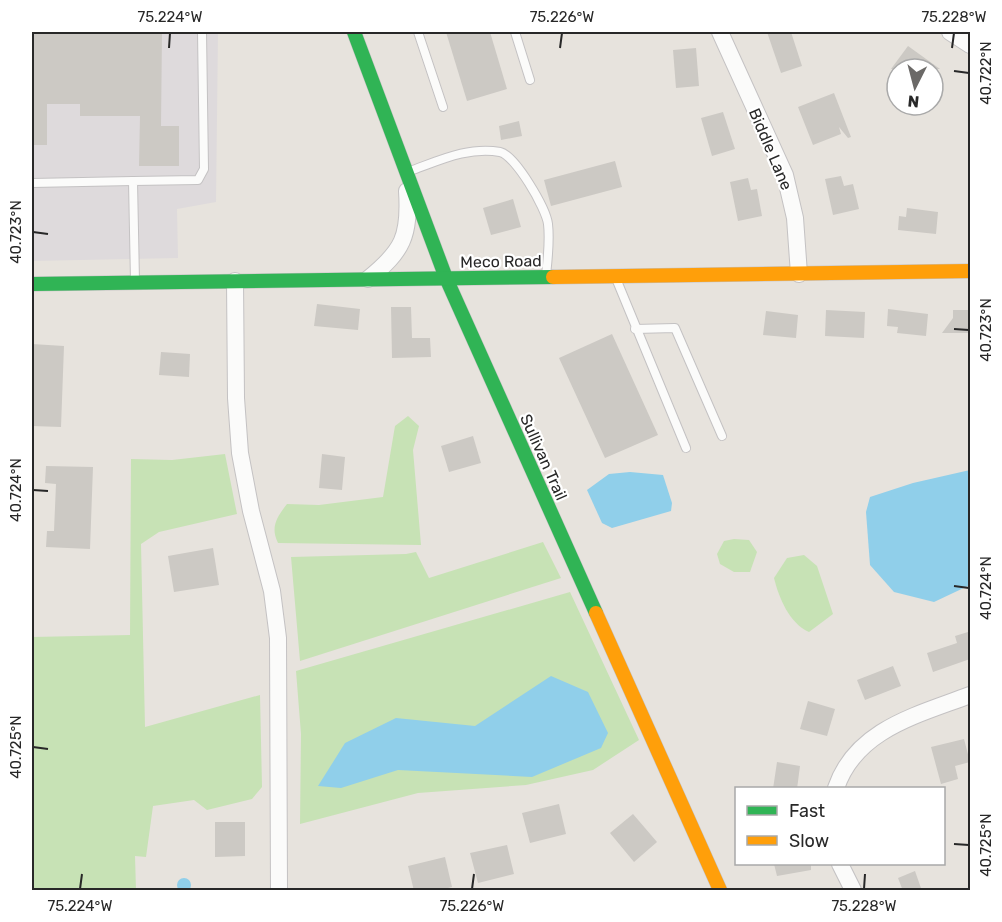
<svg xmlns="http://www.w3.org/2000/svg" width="1002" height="922" viewBox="0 0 1002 922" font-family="Rubik,sans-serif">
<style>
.industrial{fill:#dedadc}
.green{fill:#c7e2b5}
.water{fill:#90cfea}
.building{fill:#ccc9c4}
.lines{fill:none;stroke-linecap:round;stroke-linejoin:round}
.lane-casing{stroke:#c4c2c3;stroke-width:10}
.street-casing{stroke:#c4c2c3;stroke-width:18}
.fast-casing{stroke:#c4c2c3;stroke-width:15}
.slow-casing{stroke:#c4c2c3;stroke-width:15}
.lane{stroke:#fbfbfa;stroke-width:8}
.street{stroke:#fbfbfa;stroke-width:16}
.fast{stroke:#30b455;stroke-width:14}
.slow{stroke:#ff9f0a;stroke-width:14}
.ticks{fill:none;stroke:#282828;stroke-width:2}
.labels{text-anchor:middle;stroke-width:4.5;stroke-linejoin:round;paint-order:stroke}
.street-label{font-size:16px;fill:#282828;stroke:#fff}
.neatline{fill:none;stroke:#282828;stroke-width:2}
.ticks-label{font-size:15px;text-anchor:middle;fill:#282828}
</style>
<rect width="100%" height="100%" fill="#e7e3dd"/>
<polygon class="industrial" points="32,32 218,32 216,202 177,209 178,258 32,261"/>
<g class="green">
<path d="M408,416L419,426L413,450L421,545L278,543C270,527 277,517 287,504L319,505L383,497L395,426Z"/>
<polygon points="225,454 237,514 159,532 141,544 145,727 260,695 262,787 252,799 207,810 194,800 153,806 146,857 135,856 136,890 32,890 32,637 130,635 131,459 172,460"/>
<polygon points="734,539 749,540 757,552 750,572 734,572 720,564 717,554 724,541"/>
<polygon points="543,542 561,578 300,661 291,557 406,554 416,552 429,578"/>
<path d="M804,555L817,566L833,614L809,632C789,623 779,598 774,578L787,558Z"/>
<polygon points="570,592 639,740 593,770 526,785 418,793 300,824 301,734 296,671"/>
</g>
<g class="water">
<polygon points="970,470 970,585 934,602 894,592 870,565 866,512 870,497 913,483"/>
<polygon points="630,472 663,475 672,503 671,511 612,528 602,523 587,490 609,474"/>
<polygon points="551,676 588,692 608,733 601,748 532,777 398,770 341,788 318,786 345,743 396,718 475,726"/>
<circle cx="184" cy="885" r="7"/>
</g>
<g class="building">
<polygon points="32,32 162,32 161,126 179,126 179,166 139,166 140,116 80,116 80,104 47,104 47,145 32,145"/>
<polygon points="446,32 490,32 507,89 467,101"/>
<polygon points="767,32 791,32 802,66 781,73"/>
<polygon points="908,46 940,69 891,69"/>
<polygon points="696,48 699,86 676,88 673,50"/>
<polygon points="834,93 851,137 848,138 839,127 841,134 813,145 798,107"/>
<polygon points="723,112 735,149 712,156 701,118"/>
<polygon points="519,121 522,136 501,140 499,126"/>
<polygon points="615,161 622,187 551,206 544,180"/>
<polygon points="841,176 844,186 853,184 859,209 833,215 825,179"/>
<polygon points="748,178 751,190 757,189 762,216 738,221 730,182"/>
<polygon points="513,199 521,227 491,235 483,208"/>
<polygon points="907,208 938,212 936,234 898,230 899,216 906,217"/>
<polygon points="317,304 360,309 358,330 314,326"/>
<polygon points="391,307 411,307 412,338 430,338 431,357 392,358"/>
<polygon points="888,309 928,314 926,336 897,333 898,327 887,326"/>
<polygon points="826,310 865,312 864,338 825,336"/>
<polygon points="953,310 970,310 970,333 942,333 953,318"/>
<polygon points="766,311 798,315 796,338 763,335"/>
<polygon points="612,334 658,435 605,458 559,358"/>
<polygon points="32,344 64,346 61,427 32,426"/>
<polygon points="161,352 190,354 189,377 159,375"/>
<polygon points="473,436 481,463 449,472 441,446"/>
<polygon points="322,454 345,457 342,490 319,488"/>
<polygon points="46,466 93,467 90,549 46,547 47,531 54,531 56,484 45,483"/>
<polygon points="213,548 219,585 174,592 168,556"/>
<polygon points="968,632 970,659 933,672 927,653 957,643 955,636"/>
<polygon points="893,666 901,686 865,700 857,680"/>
<polygon points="808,701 835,709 827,736 800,729"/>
<polygon points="964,739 970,762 955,766 958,779 941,784 931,747"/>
<polygon points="777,762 800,766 797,789 773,789"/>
<polygon points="559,804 566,834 530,843 522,813"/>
<polygon points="633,814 657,842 634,862 610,833"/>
<polygon points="215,822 245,822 245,856 215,857"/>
<polygon points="507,845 514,874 478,883 470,853"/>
<polygon points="445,857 452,887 436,891 414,891 408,866"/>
<polygon points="774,864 811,864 811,870 777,876"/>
<polygon points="915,871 922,891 903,891 898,878"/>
</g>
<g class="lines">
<defs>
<g id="lane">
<polyline points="418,32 443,107"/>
<polyline points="515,32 530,80"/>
<path d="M410,171C438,161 469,146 500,152C515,155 546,208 548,224C550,241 548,257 546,275"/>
<polyline points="32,183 133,181"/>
<polyline points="615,276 686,448"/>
<polyline points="135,281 133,181 198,180 204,169 202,32"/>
<polyline points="635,329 675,328 722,436"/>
</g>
<g id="street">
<polyline points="720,32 785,175 795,218 799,274"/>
<polyline points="950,32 970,45"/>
<path d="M368,279C403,251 410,236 407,191"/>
<polyline points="235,281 236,398 240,453 251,511 272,591 278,638 279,890"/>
<path d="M836,788C856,729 918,715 970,695"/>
<polyline points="840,864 853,890"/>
</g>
<g id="fast">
<polyline points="354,32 446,278 596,613"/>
<polyline points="32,284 553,277"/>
</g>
<g id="slow">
<polyline points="553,277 970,271"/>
<polyline points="596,613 720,890"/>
</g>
</defs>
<use href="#lane" class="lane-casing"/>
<use href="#street" class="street-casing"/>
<use href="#fast" class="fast-casing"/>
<use href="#slow" class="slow-casing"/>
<use href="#lane" class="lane"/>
<use href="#street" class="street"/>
<use href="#fast" class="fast"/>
<use href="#slow" class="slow"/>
</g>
<path class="ticks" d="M169,48L170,33M560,48L562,33M952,48L954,33M954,71L969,73M33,232L48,234M954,329L969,330M33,490L48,491M954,586L969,588M33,747L48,749M954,844L969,845M80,889L82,874M472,889L474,874M864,889L865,874"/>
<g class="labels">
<g class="street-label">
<text transform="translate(771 149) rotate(67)" y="6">Biddle Lane</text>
<text transform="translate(501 261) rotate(-1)" y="6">Meco Road</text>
<text transform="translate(544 457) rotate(66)" y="6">Sullivan Trail</text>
</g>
</g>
<rect width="1002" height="922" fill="none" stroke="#ffffff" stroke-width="66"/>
<rect x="735" y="787" width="210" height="78" fill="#ffffff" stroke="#a9a9a9" stroke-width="1.5"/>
<rect x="747" y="806" width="30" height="9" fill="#30b455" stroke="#a9a9a9" stroke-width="1.5"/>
<text x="789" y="817" font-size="18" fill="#282828">Fast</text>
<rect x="747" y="836" width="30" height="9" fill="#ff9f0a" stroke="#a9a9a9" stroke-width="1.5"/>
<text x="789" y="847" font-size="18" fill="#282828">Slow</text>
<g transform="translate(915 87) rotate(186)"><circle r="28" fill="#ffffff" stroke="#a9a9a9" stroke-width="1.5"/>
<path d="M0-4.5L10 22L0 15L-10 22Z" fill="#6b6967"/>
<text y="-9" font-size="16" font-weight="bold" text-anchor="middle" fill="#282828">N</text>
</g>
<rect x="33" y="33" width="936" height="856" class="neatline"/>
<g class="ticks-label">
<text x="170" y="22">75.224°W</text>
<text x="562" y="22">75.226°W</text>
<text x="954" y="22">75.228°W</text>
<text transform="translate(986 73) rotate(-90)" y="5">40.722°N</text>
<text transform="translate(16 232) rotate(-90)" y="5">40.723°N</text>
<text transform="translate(986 330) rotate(-90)" y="5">40.723°N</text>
<text transform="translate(16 490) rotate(-90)" y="5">40.724°N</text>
<text transform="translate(986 588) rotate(-90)" y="5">40.724°N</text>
<text transform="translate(16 747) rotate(-90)" y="5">40.725°N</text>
<text transform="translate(986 845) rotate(-90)" y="5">40.725°N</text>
<text x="80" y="911">75.224°W</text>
<text x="472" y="911">75.226°W</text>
<text x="864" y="911">75.228°W</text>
</g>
</svg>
